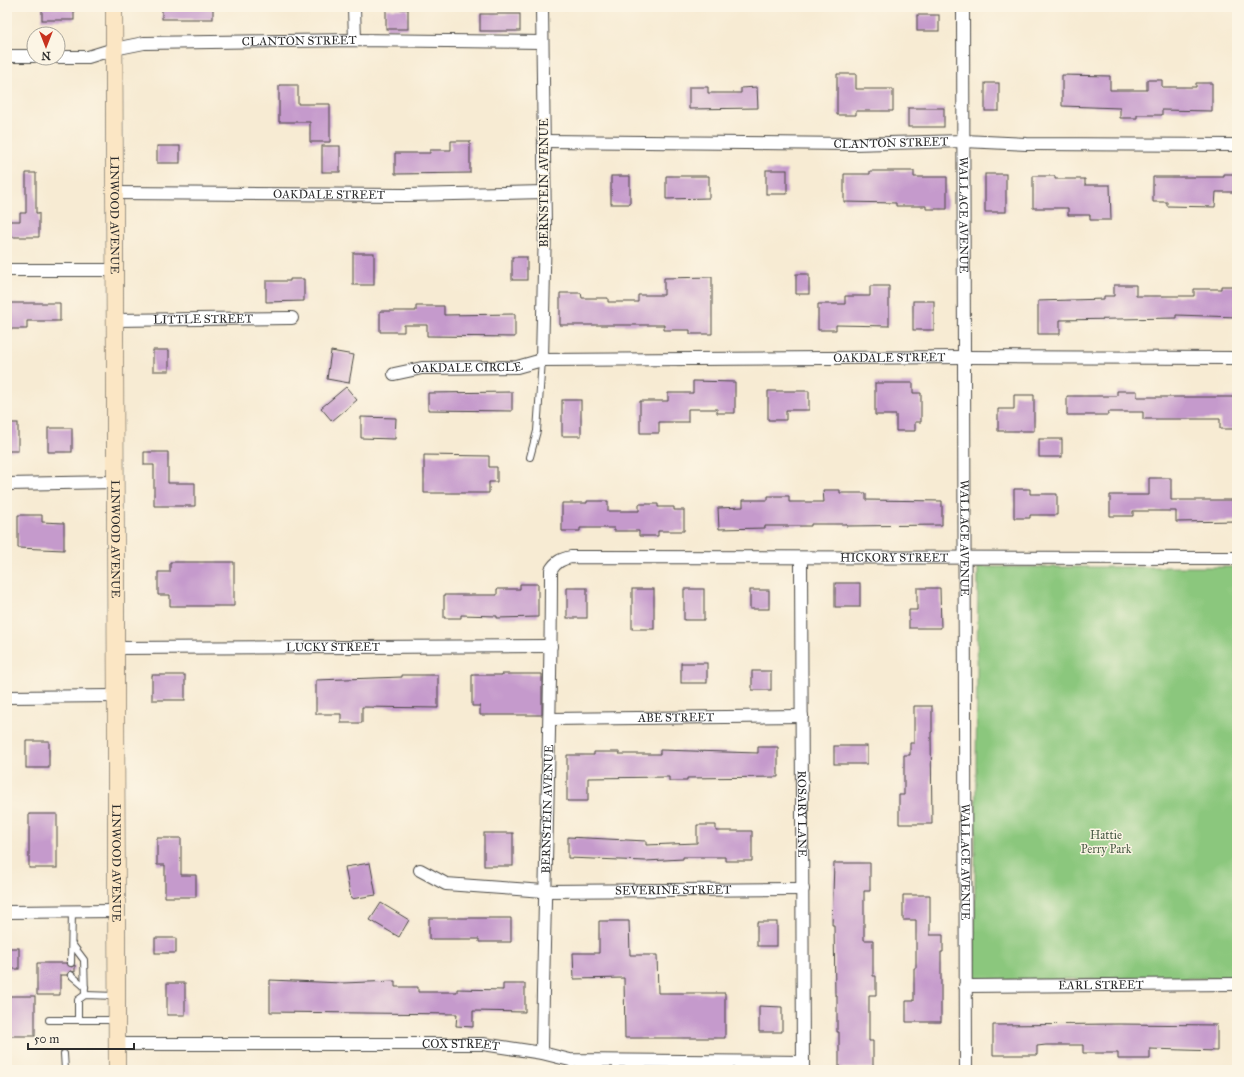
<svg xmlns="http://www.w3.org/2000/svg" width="1244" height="1077" viewBox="0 0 1244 1077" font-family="'IM FELL Great Primer',serif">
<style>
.green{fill:#8bc77d;stroke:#5b7954}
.building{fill:#c59acc}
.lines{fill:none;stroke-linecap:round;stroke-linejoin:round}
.service-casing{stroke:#4a4844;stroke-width:8}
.minor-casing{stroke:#4a4844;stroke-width:14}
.secondary-casing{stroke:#4a4844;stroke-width:18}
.service{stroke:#fff;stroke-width:6}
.minor{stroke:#fff;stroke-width:12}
.secondary{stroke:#fbe6c4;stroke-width:17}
.labels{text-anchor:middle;stroke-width:3;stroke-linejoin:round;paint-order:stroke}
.street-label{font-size:12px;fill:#2b2b2b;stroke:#fcf5e5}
.park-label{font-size:12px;fill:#485a44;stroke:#fcf5e5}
</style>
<rect width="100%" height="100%" fill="#fcf5e5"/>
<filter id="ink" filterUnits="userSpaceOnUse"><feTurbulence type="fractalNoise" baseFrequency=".025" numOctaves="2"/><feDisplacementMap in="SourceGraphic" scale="8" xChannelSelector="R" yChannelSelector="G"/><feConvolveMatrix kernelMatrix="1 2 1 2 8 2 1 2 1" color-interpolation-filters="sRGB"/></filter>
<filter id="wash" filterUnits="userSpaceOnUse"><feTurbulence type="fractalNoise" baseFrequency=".012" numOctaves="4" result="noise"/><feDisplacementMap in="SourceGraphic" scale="16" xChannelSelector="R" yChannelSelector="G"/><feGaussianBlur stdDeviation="0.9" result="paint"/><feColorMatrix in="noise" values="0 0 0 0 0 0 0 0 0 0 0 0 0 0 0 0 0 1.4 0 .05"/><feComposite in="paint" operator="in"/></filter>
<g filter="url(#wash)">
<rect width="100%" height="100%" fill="#f7ebd3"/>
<polygon class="green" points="978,567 1237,567 1237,978 974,980"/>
<g id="blocks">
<g class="building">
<rect x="42" y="7" width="32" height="13"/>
<rect x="162" y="7" width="51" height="12"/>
<rect x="386" y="9" width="22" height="20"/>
<rect x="480" y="14" width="40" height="17"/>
<rect x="917" y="15" width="22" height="16"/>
<polygon points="837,74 856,74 856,89 893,89 893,111 856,111 856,115 837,115"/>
<polygon points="1062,75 1110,76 1110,90 1147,90 1147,80 1162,80 1162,87 1196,87 1196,83 1212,83 1212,111 1162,110 1162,115 1137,115 1137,118 1120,118 1120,108 1062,106"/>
<rect x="985" y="83" width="14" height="28"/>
<polygon points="279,85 298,85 298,104 330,104 330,142 310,142 310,122 279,122"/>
<polygon points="689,87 708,87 708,93 741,93 741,88 757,87 758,108 689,109"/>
<rect x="908" y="108" width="36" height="19"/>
<polygon points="451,141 470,141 470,173 395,174 395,153 430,153 430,150 451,150"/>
<rect x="157" y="146" width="23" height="17"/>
<rect x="322" y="146" width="18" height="26"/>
<rect x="766" y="170" width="21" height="24"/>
<polygon points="870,171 914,171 914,177 947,177 947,209 926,209 926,206 896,206 896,203 844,202 844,174 870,174"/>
<polygon points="26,173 36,173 36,213 39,213 39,237 7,237 7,221 20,221 20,213 26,213"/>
<rect x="985" y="174" width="21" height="38"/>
<polygon points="1224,174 1237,174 1237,192 1216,192 1215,207 1167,206 1167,202 1153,202 1153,177 1224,177"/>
<rect x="611" y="176" width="19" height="28"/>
<polygon points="666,176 709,176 709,198 666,199"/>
<polygon points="1033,176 1055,176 1055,179 1085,179 1085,185 1110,185 1111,220 1090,220 1090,215 1068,215 1068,208 1033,208"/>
<rect x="353" y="253" width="21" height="32"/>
<rect x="512" y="257" width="15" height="23"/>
<rect x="796" y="274" width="13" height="20"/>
<polygon points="712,277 712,334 690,334 690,330 664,330 664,325 560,325 560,293 581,293 582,298 608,298 608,302 638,302 638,295 664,295 664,278"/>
<polygon points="290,279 304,279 304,301 266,302 266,281 290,281"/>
<polygon points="1114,285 1136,285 1136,296 1194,296 1194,289 1221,289 1221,286 1237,286 1237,317 1176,315 1176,318 1060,320 1060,334 1038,334 1038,301 1104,299 1104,296 1114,296"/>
<polygon points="870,286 889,286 889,326 836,325 836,330 818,330 818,304 845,304 845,296 870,296"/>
<rect x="913" y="301" width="21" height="29"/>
<polygon points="7,303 60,303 60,321 27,321 27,329 7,329"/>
<polygon points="416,306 444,306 444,315 515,314 515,337 427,336 427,325 404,325 404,332 380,332 380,311 416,311"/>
<rect x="153" y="350" width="16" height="21"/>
<polygon points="331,351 354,355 349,383 327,379"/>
<polygon points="693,381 735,382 735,413 717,413 717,409 688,409 688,422 659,422 659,433 640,433 640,401 668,401 668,393 693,393"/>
<polygon points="875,383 913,383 913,393 921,393 921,422 915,422 915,431 896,431 896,415 875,415"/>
<polygon points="346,387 357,400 332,421 321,408"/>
<polygon points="768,391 809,391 809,410 786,410 786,420 768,420"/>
<polygon points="1117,391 1137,391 1137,397 1237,397 1237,429 1220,429 1220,419 1143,419 1143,412 1108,412 1108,415 1067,415 1067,396 1117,396"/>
<polygon points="512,392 512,411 428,410 428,393"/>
<polygon points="1014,395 1034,395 1034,431 998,431 998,409 1014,409"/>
<rect x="562" y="400" width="19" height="36"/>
<polygon points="361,417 396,418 395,439 361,438"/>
<rect x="7" y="423" width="11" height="28"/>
<rect x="48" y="428" width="24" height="24"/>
<rect x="1039" y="439" width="23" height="18"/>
<polygon points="144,452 168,452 168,483 195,483 195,506 154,506 154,465 144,465"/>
<polygon points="424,455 489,456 489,467 497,467 497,482 489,482 489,493 424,493"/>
<polygon points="1149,478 1171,478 1171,500 1237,500 1237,521 1176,522 1176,511 1133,511 1133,516 1110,516 1110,495 1149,495"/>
<polygon points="1014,489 1030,489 1030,494 1057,494 1057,515 1030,515 1030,518 1014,518"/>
<polygon points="823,490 840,490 840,493 866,493 866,500 942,501 942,525 846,526 846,524 811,524 811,526 765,526 765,528 719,529 718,508 743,507 743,500 768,500 768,496 789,496 789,502 824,502"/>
<polygon points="587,501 608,501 608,511 639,511 639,504 658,504 658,507 674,507 674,510 684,510 684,531 658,531 658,536 639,536 639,531 614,531 614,528 580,528 580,531 562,531 562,503 587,503"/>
<polygon points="18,515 42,515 42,522 64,523 64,550 18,548"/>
<polygon points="170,562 234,562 234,606 170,606 170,595 158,595 158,572 170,572"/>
<rect x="835" y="583" width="25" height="24"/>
<polygon points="520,584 538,584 538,617 497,618 497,616 461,615 461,618 444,618 444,595 497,595 497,589 520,589"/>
<rect x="567" y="588" width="20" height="30"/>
<polygon points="917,588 940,588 941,628 909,628 909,610 917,610"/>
<rect x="632" y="589" width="22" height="40"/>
<rect x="684" y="589" width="20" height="31"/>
<rect x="750" y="590" width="19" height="19"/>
<rect x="681" y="663" width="26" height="20"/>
<rect x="752" y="671" width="19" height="19"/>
<polygon points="502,674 542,674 542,715 480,715 480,706 472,706 472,675 502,675"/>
<rect x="152" y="675" width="33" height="25"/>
<polygon points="402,675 438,675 438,708 362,707 362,723 341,723 341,714 316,714 316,680 402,677"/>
<polygon points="914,706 932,706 932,732 931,732 932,824 899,824 899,795 904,795 904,755 910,755 910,743 914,743"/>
<rect x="26" y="741" width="23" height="27"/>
<rect x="834" y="746" width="33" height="18"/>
<polygon points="758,747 778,747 778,777 687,778 687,781 669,781 669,777 588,778 588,801 567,801 567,755 594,755 594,752 619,752 619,754 660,754 660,750 758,753"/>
<rect x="29" y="814" width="28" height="54"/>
<polygon points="697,825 716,825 716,831 752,831 752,861 725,861 725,857 683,857 683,859 646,861 568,858 568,837 646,841 646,845 697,843"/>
<rect x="484" y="833" width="29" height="33"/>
<polygon points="157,838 181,838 181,875 196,875 196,897 165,897 165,865 157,865"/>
<polygon points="370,863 376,895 351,899 345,867"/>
<polygon points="834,863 870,863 870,891 864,891 864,940 873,940 873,976 876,976 876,995 869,995 869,1041 873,1041 873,1068 839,1068 839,1032 837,1032 837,995 835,995 834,925 832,925"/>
<polygon points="903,895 930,895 930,935 943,935 943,952 941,952 941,1022 906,1022 906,1001 914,1001 914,968 916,968 916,920 903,920"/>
<polygon points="381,903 409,920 399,937 370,920"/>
<polygon points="429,918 511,918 511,942 479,942 479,939 429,939"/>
<polygon points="599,921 629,921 630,955 657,955 658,993 725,993 725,1038 625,1038 624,978 574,979 573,953 599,953"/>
<rect x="757" y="922" width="20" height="24"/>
<rect x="155" y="938" width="21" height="15"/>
<rect x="7" y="948" width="12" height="21"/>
<polygon points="37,963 67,963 71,967 75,965 75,972 70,971 67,975 60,975 60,995 37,995"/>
<polygon points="270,980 342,983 395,981 395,987 418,987 418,992 457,992 457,989 503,990 503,984 525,984 525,1012 473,1011 473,1027 456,1026 457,1014 270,1012"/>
<rect x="167" y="983" width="18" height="32"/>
<rect x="7" y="996" width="28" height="40"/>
<polygon points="759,1006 782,1007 782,1032 759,1032"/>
<polygon points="1119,1024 1217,1025 1217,1051 1150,1049 1150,1059 1118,1059 1118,1053 1083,1053 1083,1045 1046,1045 1037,1046 1037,1055 993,1055 993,1025"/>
</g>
</g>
</g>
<g filter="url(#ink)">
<use href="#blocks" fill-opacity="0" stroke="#4a4844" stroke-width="1"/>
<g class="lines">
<defs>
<g id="service">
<polyline points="530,457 537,431 542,360"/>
<polyline points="72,944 84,960 85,995"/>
<polyline points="71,963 72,911"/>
<polyline points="71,975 85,987"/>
<polyline points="49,1020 115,1020"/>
<polyline points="78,1020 78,1000 85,995 116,996"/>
<polyline points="64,1054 65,1070"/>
<polyline points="570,1060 574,1070"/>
<polyline points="616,1062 616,1070"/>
</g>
<g id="minor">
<polyline points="354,7 355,40"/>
<path id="s1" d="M963,7L966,1070"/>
<polyline points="7,56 34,56"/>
<path id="s2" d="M58,57H88L114,49L144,43L355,40L541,42"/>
<path id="s3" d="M545,141L852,144L964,141L1027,144L1237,145"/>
<path id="s4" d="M114,193L406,195L544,192"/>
<polyline points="7,270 114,270"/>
<path id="s5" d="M114,320L292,318"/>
<polyline points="542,360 545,226 542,7"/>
<path id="s6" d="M394,374L422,368L517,367L542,360L965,357L1237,358"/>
<polyline points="7,484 115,482"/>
<path id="s7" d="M801,558L803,1069"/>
<path id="s8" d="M115,648L551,646"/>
<polyline points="7,697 115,696"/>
<path id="s9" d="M550,719L802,716"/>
<path id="s10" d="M420,870L446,884L544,891L803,889"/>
<polyline points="7,912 116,911"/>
<path id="s11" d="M965,986L1237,984"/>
<path id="s12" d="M117,1044H483L542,1053L570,1060L803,1062"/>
<path id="s13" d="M542,1053C544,892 551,731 551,570C556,562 561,559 571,557L1237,558"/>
</g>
<g id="secondary">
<path id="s14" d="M114,7L117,1070"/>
</g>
</defs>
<use href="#service" class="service-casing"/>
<use href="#minor" class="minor-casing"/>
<use href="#secondary" class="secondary-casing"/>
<use href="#service" class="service"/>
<use href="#minor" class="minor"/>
<use href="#secondary" class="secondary"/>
</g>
</g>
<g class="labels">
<g class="street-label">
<text dy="4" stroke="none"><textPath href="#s2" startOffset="243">CLANTON STREET</textPath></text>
<text dy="4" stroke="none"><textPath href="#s3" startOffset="346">CLANTON STREET</textPath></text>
<text transform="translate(544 183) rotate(-90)" y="4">BERNSTEIN AVENUE</text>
<text dy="4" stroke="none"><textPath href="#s4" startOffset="215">OAKDALE STREET</textPath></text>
<text dy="4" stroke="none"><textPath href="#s14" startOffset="208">LINWOOD AVENUE</textPath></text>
<text dy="4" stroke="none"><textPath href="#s1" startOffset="208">WALLACE AVENUE</textPath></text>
<text dy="4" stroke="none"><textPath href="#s5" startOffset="89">LITTLE STREET</textPath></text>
<text dy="4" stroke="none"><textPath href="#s6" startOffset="497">OAKDALE STREET</textPath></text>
<text dy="4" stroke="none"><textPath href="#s6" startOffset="74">OAKDALE CIRCLE</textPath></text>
<text dy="4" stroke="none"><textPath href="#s1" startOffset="531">WALLACE AVENUE</textPath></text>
<text dy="4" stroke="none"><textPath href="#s14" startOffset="532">LINWOOD AVENUE</textPath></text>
<text dy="4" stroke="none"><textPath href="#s13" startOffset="831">HICKORY STREET</textPath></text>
<text dy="4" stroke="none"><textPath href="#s8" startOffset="218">LUCKY STREET</textPath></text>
<text dy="4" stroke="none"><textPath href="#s9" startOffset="126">ABE STREET</textPath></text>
<text dy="4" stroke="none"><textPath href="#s13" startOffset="244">BERNSTEIN AVENUE</textPath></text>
<text dy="4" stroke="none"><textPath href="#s7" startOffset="256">ROSARY LANE</textPath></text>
<text dy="4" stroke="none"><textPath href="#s14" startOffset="856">LINWOOD AVENUE</textPath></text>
<text dy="4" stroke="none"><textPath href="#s1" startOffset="855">WALLACE AVENUE</textPath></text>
<text dy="4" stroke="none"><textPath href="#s10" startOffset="257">SEVERINE STREET</textPath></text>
<text dy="4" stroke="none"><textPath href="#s11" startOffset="136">EARL STREET</textPath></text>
<text dy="4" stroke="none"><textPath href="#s12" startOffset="344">COX STREET</textPath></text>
</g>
<g class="park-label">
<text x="1106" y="839">Hattie<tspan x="1106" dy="14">Perry Park</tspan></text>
</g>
</g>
<rect width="1244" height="1077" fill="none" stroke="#fcf5e5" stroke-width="24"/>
<g transform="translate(46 46) rotate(180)"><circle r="19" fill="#fcf5e5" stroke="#a8a49b"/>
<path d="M0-3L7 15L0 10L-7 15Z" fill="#c8321e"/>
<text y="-6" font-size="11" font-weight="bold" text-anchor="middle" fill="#2b2b2b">N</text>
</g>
<path d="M28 1043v6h106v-6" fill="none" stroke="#2b2b2b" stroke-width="2"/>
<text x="34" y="1043" font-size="12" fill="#2b2b2b" stroke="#fcf5e5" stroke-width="3" paint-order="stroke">50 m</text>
</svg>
